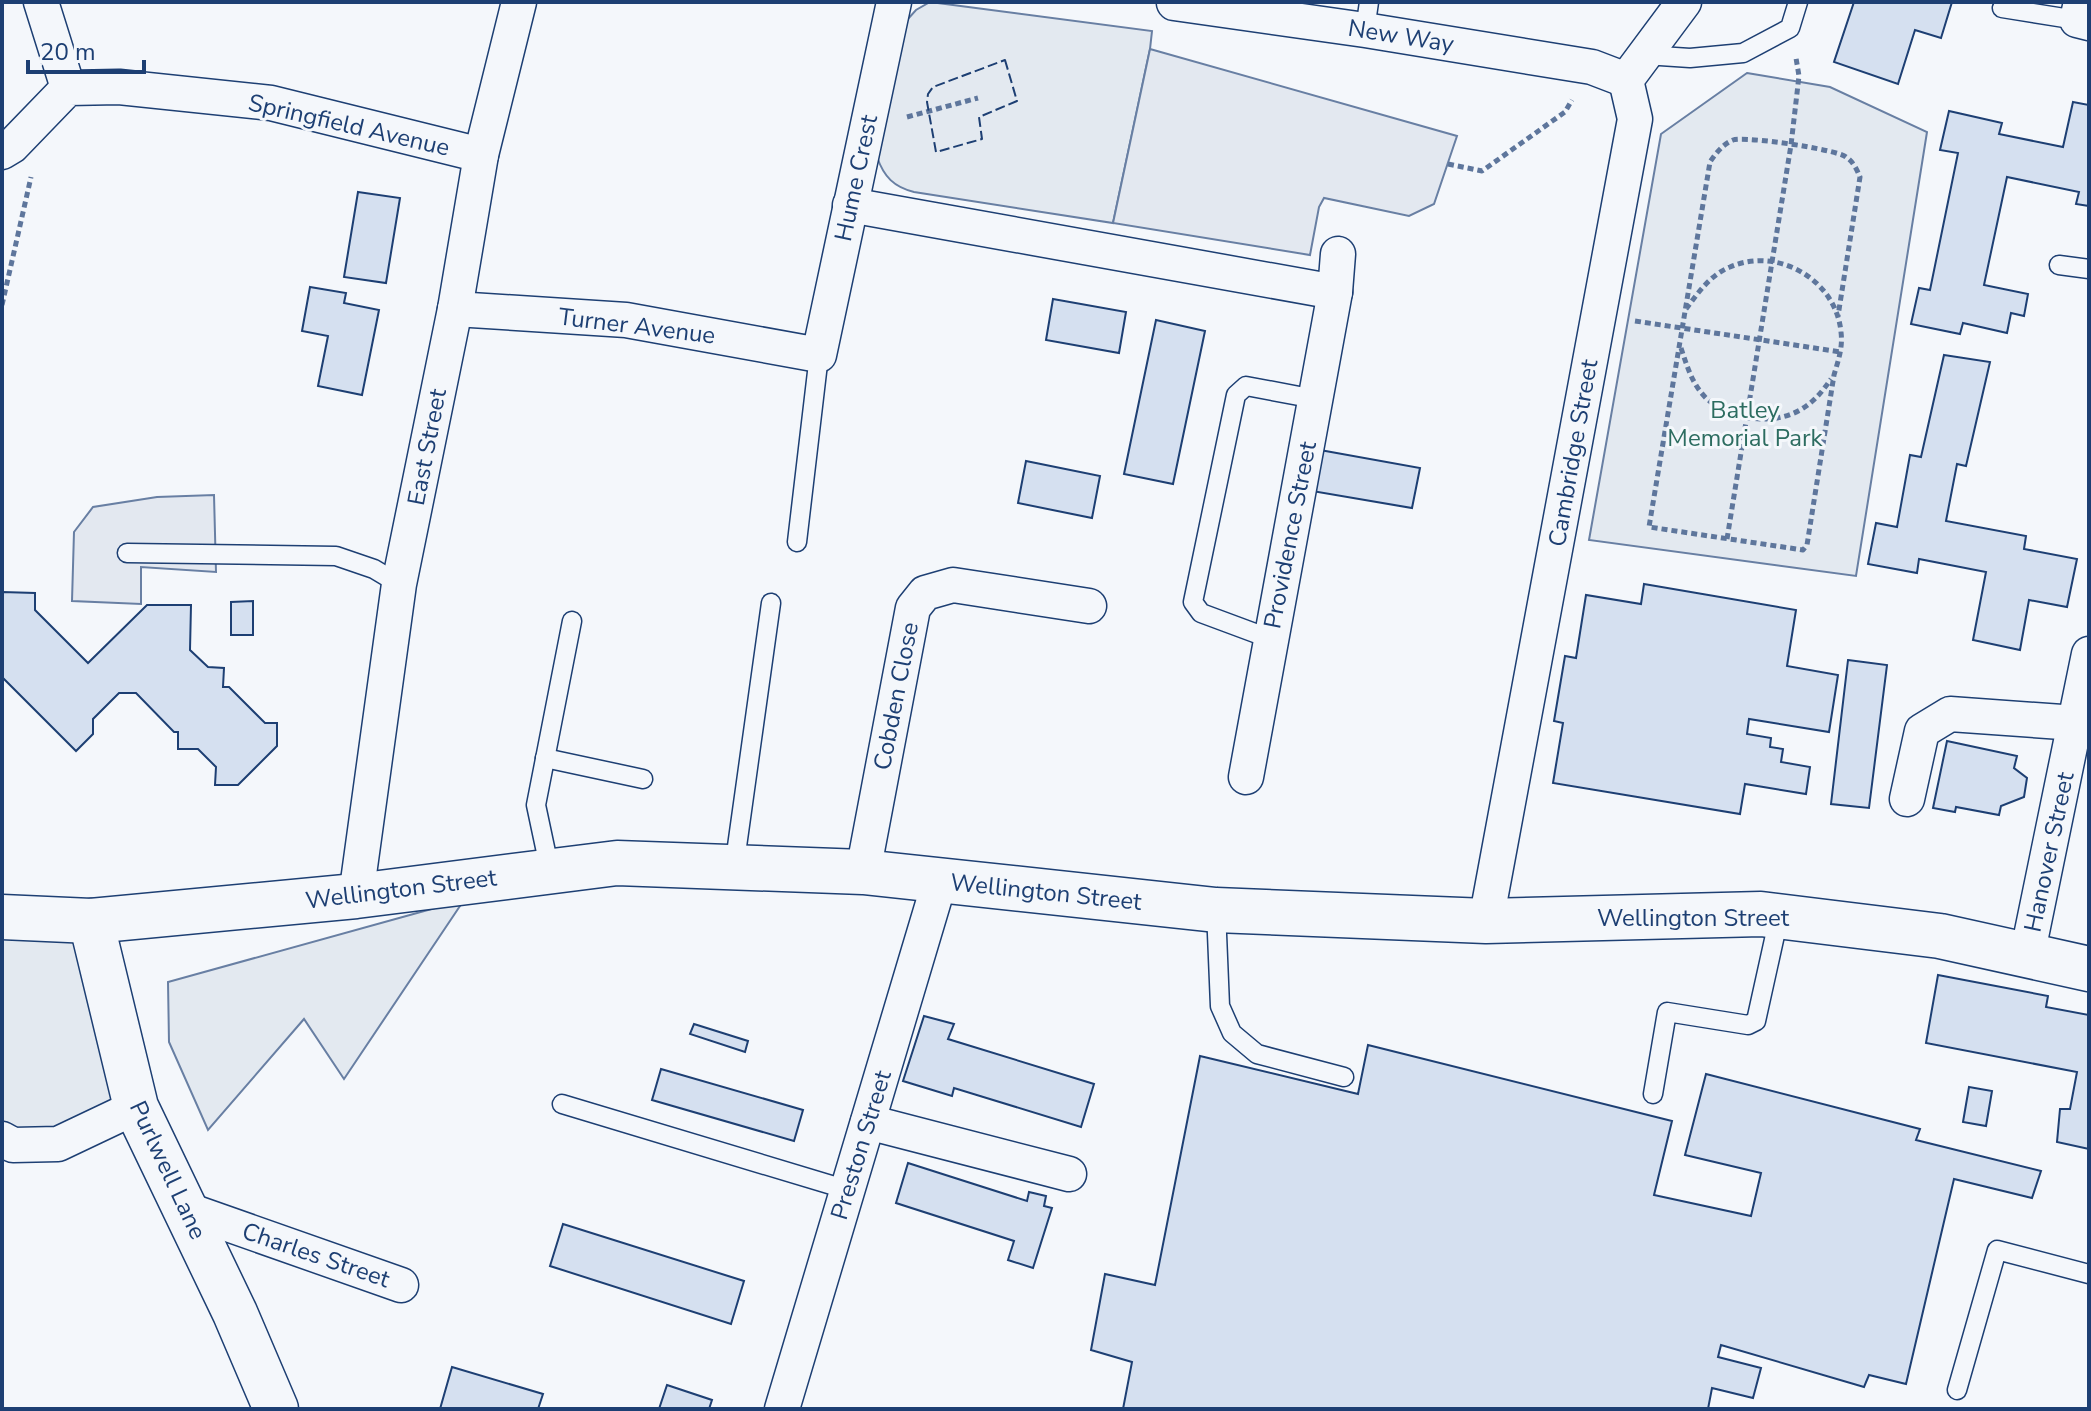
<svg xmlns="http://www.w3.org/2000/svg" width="2091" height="1411" viewBox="0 0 2091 1411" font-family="'Nunito Sans',sans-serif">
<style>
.green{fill:#e3e9f0;stroke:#687fa3;stroke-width:2}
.parking{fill:#e3e8f0;stroke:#687fa3;stroke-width:2}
.building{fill:#d5e0f0;stroke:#1d3f73;stroke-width:2}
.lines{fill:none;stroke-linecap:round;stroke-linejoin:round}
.lane-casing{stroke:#1d3f73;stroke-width:21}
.street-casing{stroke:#1d3f73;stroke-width:37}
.secondary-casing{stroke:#1d3f73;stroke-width:47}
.path{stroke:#5e769c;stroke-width:5;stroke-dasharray:6 4;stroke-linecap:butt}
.lane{stroke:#f4f7fb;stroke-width:18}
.street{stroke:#f4f7fb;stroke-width:34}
.secondary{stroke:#f4f7fb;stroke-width:44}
.fence{stroke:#1d3f73;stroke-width:2;stroke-dasharray:10 4;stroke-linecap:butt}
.labels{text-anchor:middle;stroke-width:6;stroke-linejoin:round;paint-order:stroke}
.street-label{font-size:24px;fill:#1d3f73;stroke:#f4f7fb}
.park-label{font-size:24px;fill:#2c6c60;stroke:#f4f7fb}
</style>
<rect width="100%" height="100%" fill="#f4f7fb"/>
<g class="green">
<path d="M930,2L1152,31L1150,49L1113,223L914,192C894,187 884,177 877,157L907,20L916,10Z"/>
<polygon points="1747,73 1830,87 1927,132 1856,576 1589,540 1661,134"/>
<polygon points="464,900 344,1079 304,1019 208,1130 169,1042 168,982"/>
<polygon points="2,926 83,930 125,1103 58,1135 2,1126"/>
</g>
<g class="parking">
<polygon points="1150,49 1457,136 1434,204 1409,216 1324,198 1319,207 1310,255 1113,223"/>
<polygon points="214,495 216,572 141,567 141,604 72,601 74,532 93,507 157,497"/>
</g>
<g class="building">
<polygon points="1854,2 1952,2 1941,38 1915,30 1898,84 1834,62"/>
<polygon points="2073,102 2089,105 2089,206 2076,204 2079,192 2007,177 1984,285 2028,294 2024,316 2011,313 2007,333 1963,323 1960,334 1911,324 1919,288 1930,290 1958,153 1940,150 1949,111 2002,123 1999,134 2063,147"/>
<polygon points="358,192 400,198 386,283 344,277"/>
<polygon points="310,287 346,293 344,303 379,310 362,395 318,386 328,336 302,331"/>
<polygon points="1053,299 1126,312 1119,353 1046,340"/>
<polygon points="1156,320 1205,331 1173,484 1124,474"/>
<polygon points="1944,355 1990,362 1966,466 1957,464 1946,521 2026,536 2024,549 2077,559 2067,607 2029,600 2020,650 1973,640 1986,572 1919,559 1917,573 1868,564 1876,523 1897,527 1910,455 1921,457"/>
<polygon points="1320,450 1420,468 1412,508 1312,491"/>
<polygon points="1026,461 1100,476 1092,518 1018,503"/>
<polygon points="1644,584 1796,610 1787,666 1838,675 1829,732 1749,719 1747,734 1771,738 1770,747 1783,749 1781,762 1810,767 1806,794 1745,784 1740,814 1553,783 1563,723 1554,721 1565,656 1576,658 1586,595 1641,604"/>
<polygon points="2,592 35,593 35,610 88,663 147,605 191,605 190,650 208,667 224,668 223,687 229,687 265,723 277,723 277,746 238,785 215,785 216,767 198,749 178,749 178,732 174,732 136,693 119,693 93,719 93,734 76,751 2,677"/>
<polygon points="253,601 253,635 231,635 231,602"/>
<polygon points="1848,660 1887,665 1869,808 1831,804"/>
<polygon points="1947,741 2017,756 2014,768 2027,778 2024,797 2001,806 1999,815 1956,807 1955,812 1933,808"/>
<polygon points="1938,975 2048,996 2046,1007 2089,1015 2089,1149 2057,1142 2060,1109 2070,1109 2077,1072 1926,1043"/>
<polygon points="924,1016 954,1024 948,1039 1094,1084 1081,1127 954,1088 952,1096 903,1081"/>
<polygon points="694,1024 748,1041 745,1052 690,1034"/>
<polygon points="1368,1045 1672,1121 1654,1195 1751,1216 1761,1173 1685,1155 1706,1074 1920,1129 1916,1140 2041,1171 2032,1198 1954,1179 1906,1384 1869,1375 1864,1387 1721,1345 1718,1357 1761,1368 1753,1398 1712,1388 1708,1409 1123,1409 1132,1362 1091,1350 1105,1274 1155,1285 1200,1056 1358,1094"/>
<polygon points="661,1069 803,1110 794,1141 652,1100"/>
<polygon points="1969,1087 1992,1091 1986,1126 1963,1122"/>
<polygon points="908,1163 1027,1201 1029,1192 1046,1196 1044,1206 1052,1208 1033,1268 1008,1260 1014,1241 896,1203"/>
<polygon points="563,1224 744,1281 731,1324 550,1266"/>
<polygon points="452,1367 543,1394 538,1409 440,1409"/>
<polygon points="667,1385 712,1400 709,1409 659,1409"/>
</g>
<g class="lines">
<defs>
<g id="lane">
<polyline points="2002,8 2077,20"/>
<polyline points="1365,30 1369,2"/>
<polyline points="1645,55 1690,58 1743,53 1790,28 1798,2"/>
<polyline points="2059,265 2089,269"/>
<polyline points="797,542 819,355"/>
<polyline points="127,553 336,556 374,569 399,584"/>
<polyline points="1271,639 1201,613 1193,602 1236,395 1246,386 1315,399"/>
<polyline points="545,758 643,779"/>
<polyline points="734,868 771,603"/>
<polyline points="550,871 536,805 572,621"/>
<polyline points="1216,910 1220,1006 1232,1033 1257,1054 1344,1077"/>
<polyline points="1653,1094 1667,1012 1748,1025 1756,1021 1779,917"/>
<polyline points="562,1104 848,1190"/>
<polyline points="1957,1390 1997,1250 2089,1274"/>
</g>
<g id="street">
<polyline points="41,2 68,88"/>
<polyline points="2081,2 2077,20 2089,23"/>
<polyline points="1174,3 1365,30 1592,67 1626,80"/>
<polyline points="2,152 12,146 68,88 119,87 271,103 481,155"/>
<polyline points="850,205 1335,292"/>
<polyline points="455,309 626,320 819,355 894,2"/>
<polyline points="1246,777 1335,292 1338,254"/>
<polyline points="1907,799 1922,731 1950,714 2076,723"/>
<polyline points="863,872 913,608 925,593 953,585 1089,606"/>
<polyline points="356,896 399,584 455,309 481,155 519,2"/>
<polyline points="1486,921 1635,119 1626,80 1684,2"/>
<polyline points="2027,956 2089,654"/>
<polyline points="868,1122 1069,1174"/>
<polyline points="2,1139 13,1145 58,1144 136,1107"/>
<polyline points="185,1209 401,1285"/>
<polyline points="782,1409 940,880"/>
</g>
<g id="secondary">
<polyline points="2,917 91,921 356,896 617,863 863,872 1216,910 1486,921 1761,914 1940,936 2089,969"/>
<polyline points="91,921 136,1107 235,1313 276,1409"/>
</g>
</defs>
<use href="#lane" class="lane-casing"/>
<use href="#street" class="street-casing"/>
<use href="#secondary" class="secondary-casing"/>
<g class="path">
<polyline points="907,117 978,98"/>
<polyline points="1448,164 1482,171 1565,112 1572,100"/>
<polyline points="2,305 31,177"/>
<path d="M1686,309C1698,293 1710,275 1730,267C1778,246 1836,280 1841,332C1843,348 1838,361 1834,375L1807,545L1803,550L1649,527L1710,162C1716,153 1723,144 1733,140C1745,136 1836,149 1846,157C1853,161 1857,170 1860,177L1838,316"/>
<polyline points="1635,321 1841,352"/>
<path d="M1681,348C1687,366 1692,384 1706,398C1730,420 1772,426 1800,410C1814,402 1822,392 1831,379"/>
<polyline points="1727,539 1791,145 1799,76 1796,58"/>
</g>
<use href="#lane" class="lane"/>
<use href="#street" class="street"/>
<use href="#secondary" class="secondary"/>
<polygon class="fence" points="1005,60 1017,101 979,117 982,139 936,152 927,102 928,94 933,87"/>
</g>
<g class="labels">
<g class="street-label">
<text transform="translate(1401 36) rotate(9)" y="8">New Way</text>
<text transform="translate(349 125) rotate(13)" y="8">Springfield Avenue</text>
<text transform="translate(856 178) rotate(-78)" y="8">Hume Crest</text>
<text transform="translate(637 326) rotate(7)" y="8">Turner Avenue</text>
<text transform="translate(427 447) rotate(-79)" y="8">East Street</text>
<text transform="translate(1573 453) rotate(-80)" y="8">Cambridge Street</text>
<text transform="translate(1290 535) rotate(-79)" y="8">Providence Street</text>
<text transform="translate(896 696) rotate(-79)" y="8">Cobden Close</text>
<text transform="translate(2049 852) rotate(-78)" y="8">Hanover Street</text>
<text transform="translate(401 889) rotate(-7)" y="8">Wellington Street</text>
<text transform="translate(1046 892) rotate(6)" y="8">Wellington Street</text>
<text x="1693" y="926">Wellington Street</text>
<text transform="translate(861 1145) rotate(-73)" y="8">Preston Street</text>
<text transform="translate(168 1170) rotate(65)" y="8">Purlwell Lane</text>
<text transform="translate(316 1255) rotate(19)" y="8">Charles Street</text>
</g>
<g class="park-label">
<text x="1745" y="418">Batley<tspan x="1745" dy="28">Memorial Park</tspan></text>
</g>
</g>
<rect width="2091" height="1411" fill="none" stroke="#1d3f73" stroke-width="8"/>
<path d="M28 60v12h116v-12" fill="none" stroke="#1d3f73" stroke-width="4"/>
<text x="40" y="60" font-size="24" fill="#1d3f73" stroke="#f4f7fb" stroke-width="6" paint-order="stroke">20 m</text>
</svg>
